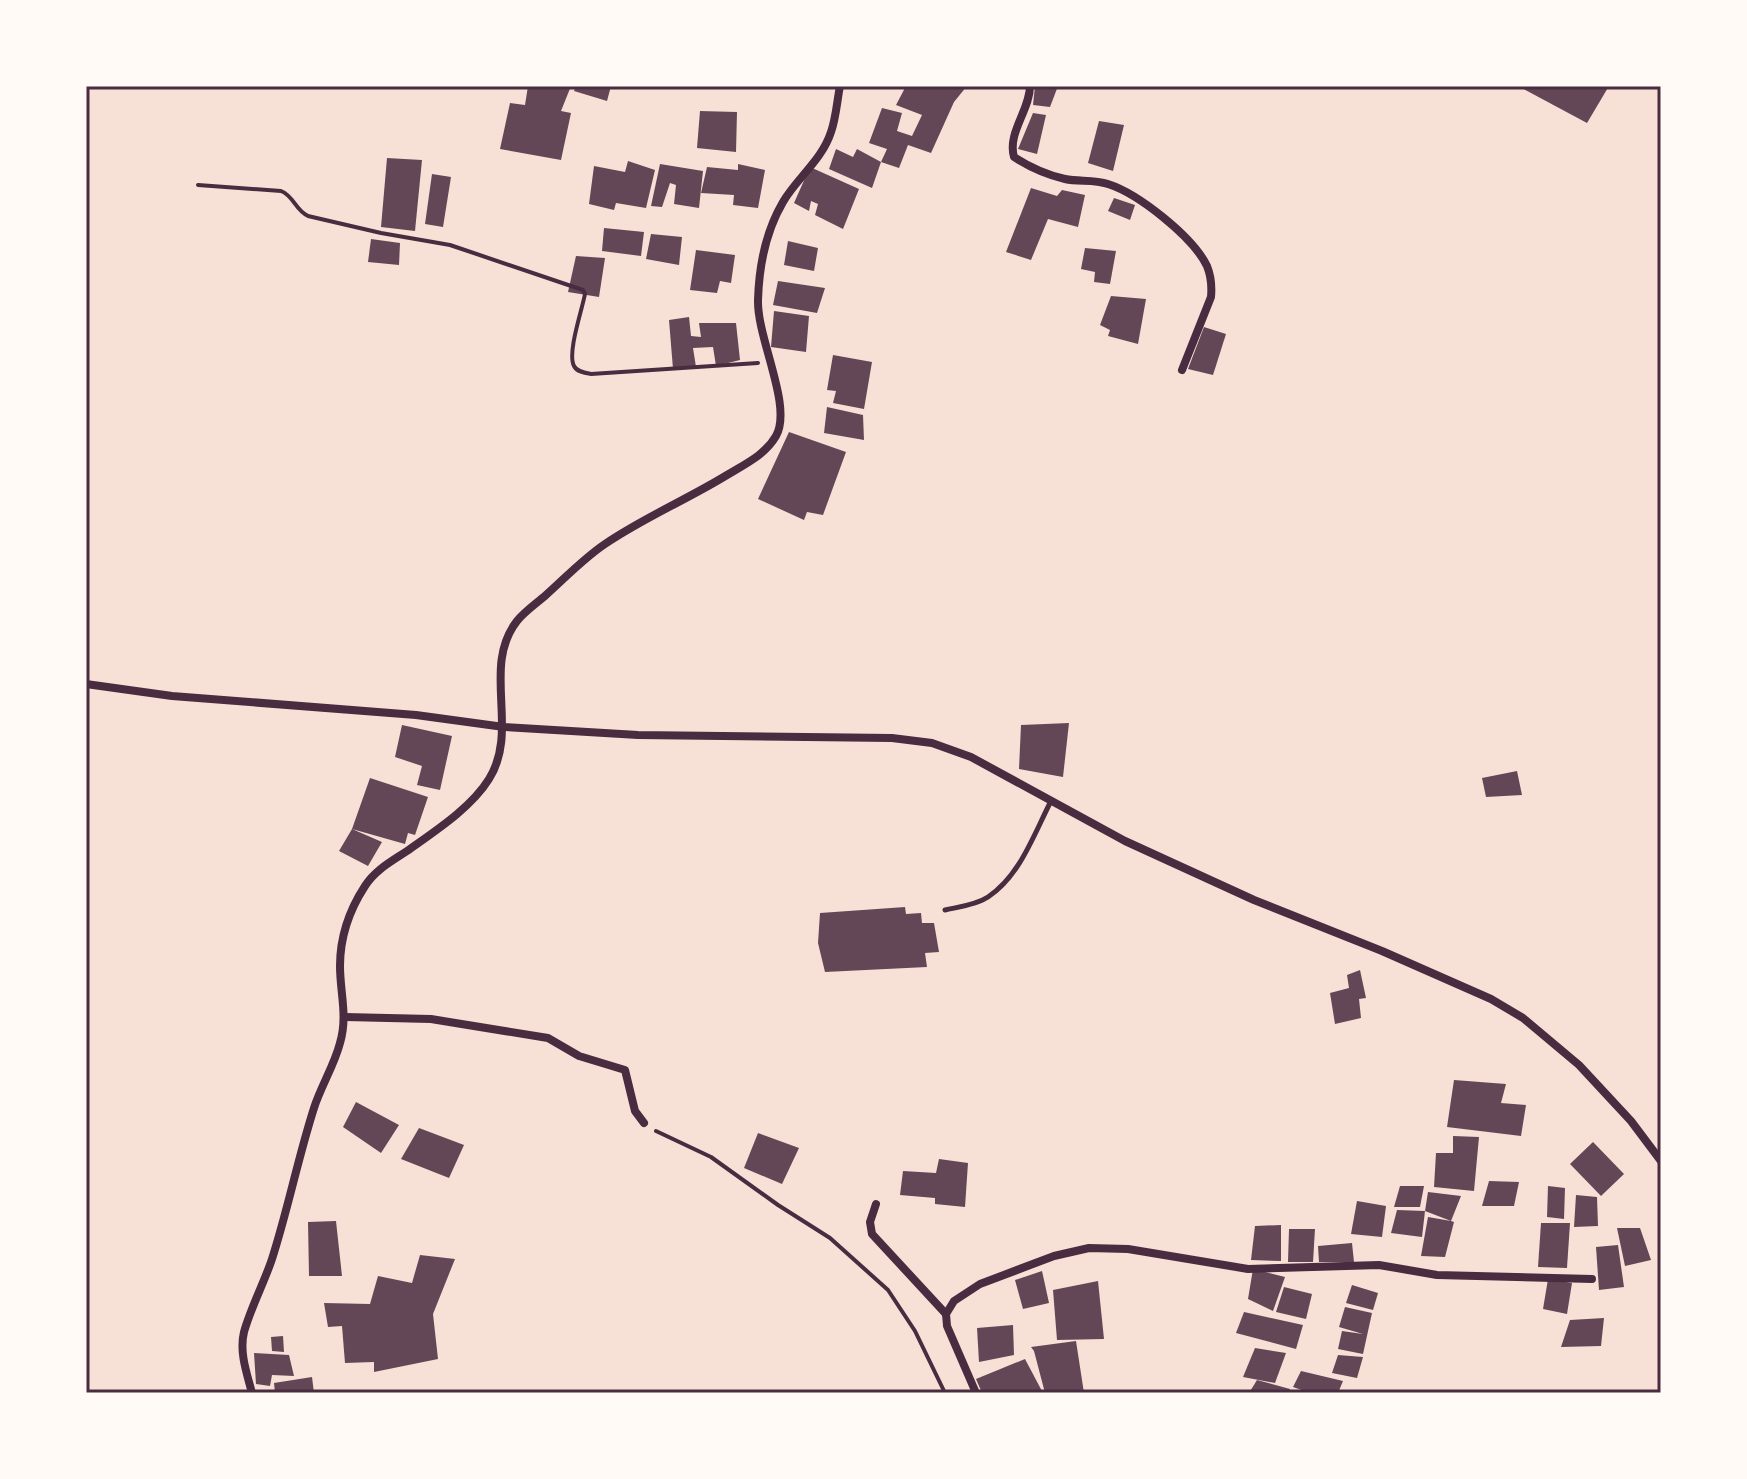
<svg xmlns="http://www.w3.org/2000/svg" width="1747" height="1479" viewBox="0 0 1747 1479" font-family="Cabin,sans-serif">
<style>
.building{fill:#644757}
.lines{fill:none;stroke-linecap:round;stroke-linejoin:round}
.path{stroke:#4a2c40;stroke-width:4}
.service{stroke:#4a2c40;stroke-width:5}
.minor{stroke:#4a2c40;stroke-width:8}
.neatline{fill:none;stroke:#4a2c40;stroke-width:3}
</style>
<rect width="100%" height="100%" fill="#f7e1d7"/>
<g class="building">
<polygon points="528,86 571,86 561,111 571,113 561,160 500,149 510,103 525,105"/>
<polygon points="576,86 611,86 607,101 574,91"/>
<polygon points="906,86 967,86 954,102 931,153 908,145 899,168 881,162 887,149 869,143 882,108 902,113 897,131 912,136 922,115 896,105"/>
<polygon points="1035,86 1058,86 1050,107 1033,105"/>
<polygon points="1518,86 1609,86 1587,123"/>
<polygon points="700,111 737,112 736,152 697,148"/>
<polygon points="1033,113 1046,115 1037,154 1018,149"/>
<polygon points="1099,121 1124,125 1113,171 1088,163"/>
<polygon points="836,149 853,157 857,149 881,162 872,188 829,169"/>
<polygon points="387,158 422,160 415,231 381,227"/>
<polygon points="628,161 655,170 646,208 616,203 614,210 589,204 594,166 625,172"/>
<polygon points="660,164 703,171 699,208 674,204 676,185 670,183 662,207 651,206"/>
<polygon points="738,164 765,170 758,208 733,205 734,195 701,193 707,167 738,170"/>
<polygon points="810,167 859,189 843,229 815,215 818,204 811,201 809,211 794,203"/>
<polygon points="432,174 451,177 443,227 425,224"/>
<polygon points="1031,188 1057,196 1062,190 1085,195 1078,227 1048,219 1031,260 1006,252"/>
<polygon points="1114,198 1135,205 1130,220 1108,211"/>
<polygon points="604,228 644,232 641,256 602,251"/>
<polygon points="651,234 682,237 679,265 646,259"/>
<polygon points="371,239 400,243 399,265 368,262"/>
<polygon points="788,241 818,248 814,271 784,265"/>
<polygon points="1085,248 1116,251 1110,284 1094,282 1095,272 1081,269"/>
<polygon points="696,250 735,255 731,283 720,281 717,293 690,290"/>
<polygon points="576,256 605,258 599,297 568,292"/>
<polygon points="778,281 825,288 817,313 773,305"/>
<polygon points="1111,296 1146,299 1138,344 1108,336 1110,330 1100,325"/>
<polygon points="774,311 809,316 806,352 771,347"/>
<polygon points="689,317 691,336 701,337 699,323 736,323 740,360 716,366 713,347 693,348 696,367 673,369 669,320"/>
<polygon points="1204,327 1226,334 1213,375 1188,369"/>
<polygon points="833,355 872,362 864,409 833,403 836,391 827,390"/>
<polygon points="827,407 863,415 864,440 824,433"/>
<polygon points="789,432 846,452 823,515 807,512 804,520 758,499"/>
<polygon points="1069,723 1063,777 1019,769 1021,725"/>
<polygon points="402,725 452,736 440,790 417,785 422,766 395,757"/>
<polygon points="1517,771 1522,795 1486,797 1482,778"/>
<polygon points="370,778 428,797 415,835 408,833 405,844 352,829 382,842 368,866 339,851 352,829"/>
<polygon points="905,907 906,914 921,913 922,923 934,923 939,952 925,953 927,967 825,972 818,943 820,913"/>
<polygon points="1360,970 1366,998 1359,999 1361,1018 1335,1024 1330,993 1349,988 1347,975"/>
<polygon points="1454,1080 1506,1084 1501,1103 1526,1105 1521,1136 1447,1127"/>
<polygon points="356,1102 399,1125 381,1153 343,1127"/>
<polygon points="419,1128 464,1145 449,1178 401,1159"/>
<polygon points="758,1133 799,1148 782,1184 744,1168"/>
<polygon points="1453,1136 1479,1137 1474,1191 1434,1187 1436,1153 1453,1153"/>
<polygon points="1593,1142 1624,1174 1601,1196 1570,1164"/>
<polygon points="939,1159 968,1163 965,1207 935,1204 935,1198 900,1195 903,1171 936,1173"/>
<polygon points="1489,1181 1519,1182 1514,1206 1482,1206"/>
<polygon points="1400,1186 1424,1186 1420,1207 1394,1207"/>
<polygon points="1548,1186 1565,1188 1564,1219 1547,1217"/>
<polygon points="1428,1192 1461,1196 1451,1221 1454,1222 1445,1257 1421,1256 1428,1217 1451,1221 1425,1211"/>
<polygon points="1576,1195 1597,1197 1598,1226 1574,1227"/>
<polygon points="1357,1201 1386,1206 1382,1237 1351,1234"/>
<polygon points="1397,1210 1425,1211 1422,1237 1391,1233"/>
<polygon points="336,1221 342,1276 309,1276 308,1222"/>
<polygon points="1541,1223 1570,1223 1567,1268 1538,1267"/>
<polygon points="1281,1225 1281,1261 1251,1260 1255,1226"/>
<polygon points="1617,1228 1640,1228 1651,1260 1625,1266"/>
<polygon points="1289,1229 1315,1229 1313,1262 1288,1262"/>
<polygon points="1352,1243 1354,1262 1319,1262 1318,1246"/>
<polygon points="1618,1245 1624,1287 1599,1290 1596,1247"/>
<polygon points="420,1255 455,1259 433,1314 438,1359 374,1372 374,1362 345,1363 342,1326 328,1327 324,1303 370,1304 378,1276 412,1283"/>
<polygon points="1253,1269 1285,1277 1273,1311 1248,1299"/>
<polygon points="1042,1271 1049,1303 1023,1309 1015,1280"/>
<polygon points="1548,1279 1572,1283 1567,1314 1543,1309"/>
<polygon points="1098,1281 1104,1339 1057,1340 1053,1290"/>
<polygon points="1352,1285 1378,1293 1373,1310 1346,1303"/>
<polygon points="1284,1287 1312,1294 1306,1319 1276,1312"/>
<polygon points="1345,1307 1372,1313 1363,1354 1338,1349 1342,1331 1363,1334 1339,1327"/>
<polygon points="1244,1312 1303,1325 1296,1349 1236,1333"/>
<polygon points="1604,1318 1601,1346 1561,1347 1570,1320"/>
<polygon points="1013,1325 1014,1355 979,1362 977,1328"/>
<polygon points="283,1336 284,1352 272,1351 271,1337"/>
<polygon points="1076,1341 1084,1393 1045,1393 1034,1351 1031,1347"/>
<polygon points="1255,1348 1286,1353 1275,1383 1243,1377"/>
<polygon points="254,1353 289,1355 294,1376 272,1375 270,1386 256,1384"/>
<polygon points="1338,1355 1363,1357 1357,1378 1332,1373"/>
<polygon points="1025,1359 1043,1393 982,1393 976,1379"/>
<polygon points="1301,1371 1343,1381 1338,1393 1310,1393 1293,1387"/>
<polygon points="312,1377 314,1393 275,1393 274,1383"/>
<polygon points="1257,1380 1290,1389 1289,1393 1249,1393"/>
</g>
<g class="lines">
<g class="path">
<path d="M198,185L281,191C294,196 295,210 308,216L381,233L450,245L583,290L585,294C582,310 567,353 574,366C577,372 585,373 591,374L758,363"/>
<polyline points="656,1131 711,1157 778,1205 830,1238 888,1290 915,1331 945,1393"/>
</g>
<path class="service" d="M945,910C958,907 976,905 988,897C1020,876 1034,834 1051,801"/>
<g class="minor">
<path d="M1030,86C1030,110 1007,133 1014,157C1028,166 1048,175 1065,179C1079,182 1094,179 1108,184C1139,194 1193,237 1207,266C1211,276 1212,286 1211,297L1182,370"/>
<polyline points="86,684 172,696 416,715 504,727 638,735 892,738 932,743 971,757 1125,841 1254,900 1382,951 1491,999 1523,1018 1579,1065 1631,1121 1661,1161"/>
<polyline points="345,1017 431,1019 548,1038 579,1056 625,1070 635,1111 644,1123"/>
<polyline points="876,1204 870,1222 872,1234 946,1314"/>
<path d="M252,1393C247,1374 239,1352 244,1332C251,1307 264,1283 272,1259C288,1209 298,1158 314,1108C321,1086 334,1066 340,1043C348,1016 340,993 340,966C340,937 350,909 365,886C375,870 392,861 407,851C435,831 471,808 489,779C520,730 481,667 517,621C525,611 537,603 546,595C565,578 584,558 605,544C643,518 688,499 727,475C745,464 765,455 776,436C793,406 757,339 758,300C759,267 766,231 783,202C797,178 822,160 831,132C836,118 837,101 840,86"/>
<polyline points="976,1393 947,1326 946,1314 954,1301 980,1284 1054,1256 1089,1248 1128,1249 1248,1269 1379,1265 1437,1275 1592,1279"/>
</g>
</g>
<rect width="1747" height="1479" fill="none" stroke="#fffaf5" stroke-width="176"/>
<rect x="88" y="88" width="1571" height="1303" class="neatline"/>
</svg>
